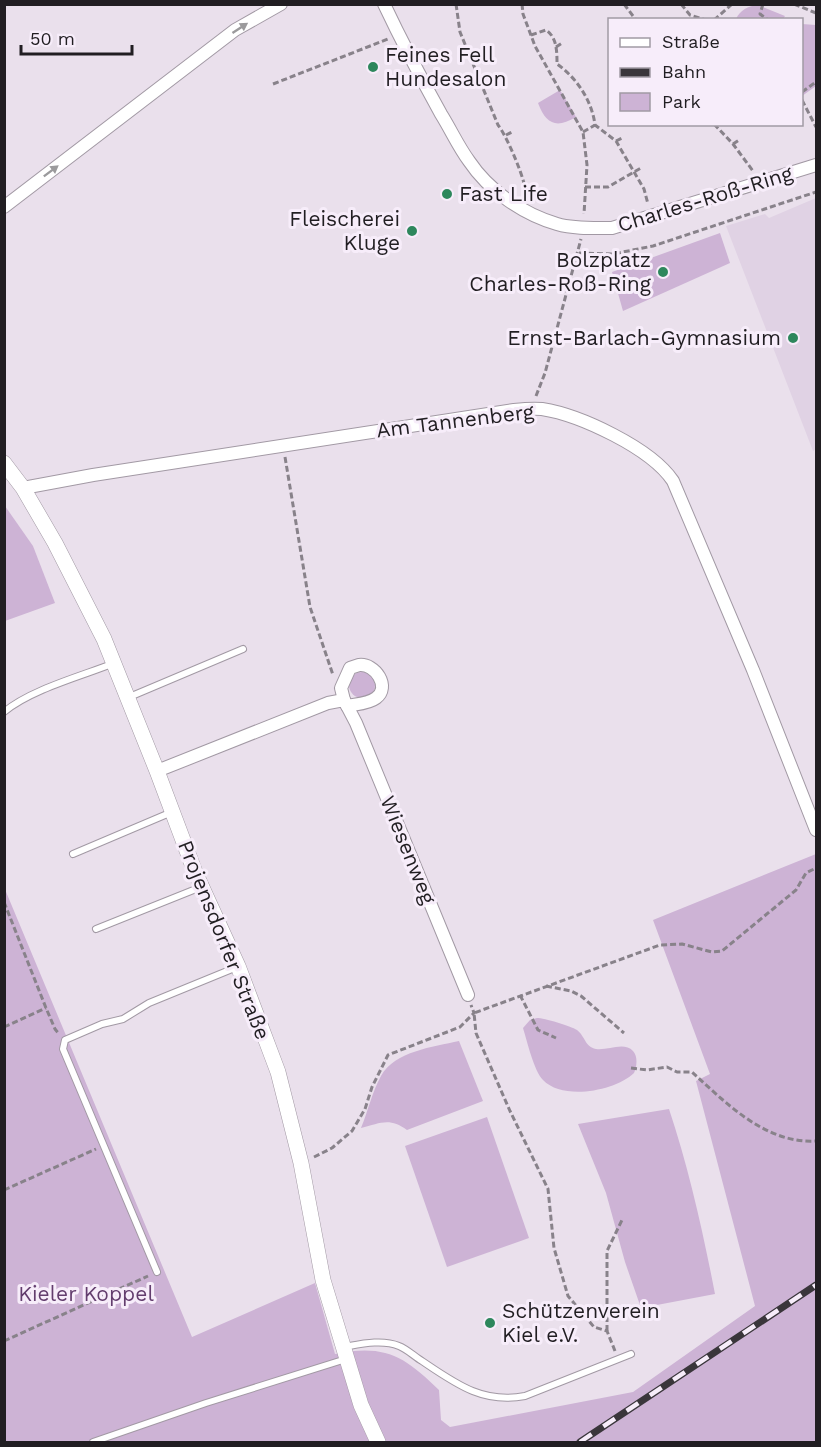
<svg xmlns="http://www.w3.org/2000/svg" width="821" height="1447" viewBox="0 0 821 1447" font-family="'Work Sans',sans-serif">
<style>
.built{fill:#e0d2e4}
.green{fill:#cdb3d5}
.lines{fill:none;stroke-linecap:round;stroke-linejoin:round}
.service-casing{stroke:#a299a4;stroke-width:8}
.minor-casing{stroke:#a299a4;stroke-width:14}
.tertiary-casing{stroke:#a299a4;stroke-width:16}
.path{stroke:#88828a;stroke-width:3;stroke-dasharray:6 3;stroke-linecap:butt}
.service{stroke:#fff;stroke-width:6}
.minor{stroke:#fff;stroke-width:12}
.tertiary{stroke:#fff;stroke-width:15}
.rail-casing{stroke:#3a363b;stroke-width:7}
.rail{stroke:#f7edfa;stroke-width:4.5;stroke-dasharray:14;stroke-linecap:butt}
.oneway{fill:#9b9a9c}
.poi-dot{fill:#2d875c;stroke:#f7edfa;stroke-width:2}
.labels{text-anchor:middle;stroke-width:6;stroke-linejoin:round;paint-order:stroke}
.poi-label{font-size:21px;fill:#211e22;stroke:#f7edfa;text-anchor:start}
.street-label{font-size:21px;fill:#211e22;stroke:#f7edfa}
.park-label{font-size:21px;fill:#633d6e;stroke:#f7edfa}
</style>
<rect width="100%" height="100%" fill="#eae0ec"/>
<polygon class="built" points="816,198 816,449 813,451 726,226 765,214 769,218"/>
<g class="green">
<path d="M758,5L785,16L783,19H736C740,10 748,6 758,5Z"/>
<polygon points="802,24 816,25 816,86 802,96"/>
<path d="M560,90L576,117C556,129 546,124 538,103Z"/>
<polygon points="720,233 730,263 623,311 612,272"/>
<polygon points="5,506 33,546 55,603 5,621"/>
<circle cx="362" cy="685" r="13"/>
<path d="M816,854V1442H5L4,887L192,1337L315,1283L335,1354C385,1344 404,1356 439,1390L441,1420L450,1427L633,1392L755,1306L696,1081L710,1074L653,920Z"/>
<path d="M537,1018C544,1018 571,1026 577,1030C585,1036 585,1047 596,1049C607,1051 624,1041 633,1051C638,1056 637,1067 634,1073C615,1091 563,1101 543,1080C534,1071 527,1041 523,1028L530,1020Z"/>
<path d="M459,1041L483,1101L407,1130C390,1117 380,1123 361,1128C368,1111 372,1092 381,1076C395,1051 433,1047 459,1041Z"/>
<path d="M669,1109C689,1169 703,1232 715,1294L641,1308L625,1262L606,1193L578,1124Z"/>
<polygon points="487,1117 529,1238 447,1267 405,1146"/>
</g>
<g class="lines">
<defs>
<g id="service">
<polyline points="127,698 243,649"/>
<path d="M4,712C30,690 81,676 112,664"/>
<polyline points="73,854 172,812"/>
<polyline points="96,929 201,887"/>
<polyline points="157,1272 63,1049 65,1040 102,1024 123,1019 149,1003 237,967"/>
<path d="M344,1347C361,1344 382,1339 399,1346C407,1349 415,1357 422,1361C456,1384 483,1404 525,1396L631,1354"/>
<polyline points="93,1442 206,1403 346,1359"/>
</g>
<g id="minor">
<path d="M384,4C402,42 421,78 441,114C451,130 458,146 469,161C489,191 523,214 557,224C574,229 594,228 612,228L816,165"/>
<polyline points="4,207 235,30 281,4"/>
<path d="M23,488L93,475L514,410C523,409 533,408 542,409C580,415 651,448 673,481L753,670L816,830"/>
<path d="M344,700L341,688L350,668C353,667 356,666 359,665C375,663 391,687 376,698C368,704 356,704 347,706"/>
<polyline points="157,771 328,703 344,700 356,723 468,995"/>
</g>
<polyline id="tertiary" points="4,463 23,488 55,543 104,639 157,771 195,872 238,966 278,1072 301,1163 323,1280 361,1405 378,1442"/>
</defs>
<use href="#service" class="service-casing"/>
<use href="#minor" class="minor-casing"/>
<use href="#tertiary" class="tertiary-casing"/>
<g class="path">
<path d="M456,4L460,32L498,125C508,138 526,181 527,198"/>
<polyline points="522,4 523,14 535,46 583,132 587,165 584,214"/>
<polyline points="624,4 636,20"/>
<polyline points="681,4 690,15 706,20"/>
<polyline points="763,4 760,14 768,20"/>
<polyline points="794,4 816,13"/>
<polyline points="714,20 732,4"/>
<path d="M531,35L546,30C557,37 557,52 557,64C577,78 592,101 595,125L616,141L644,189L648,204"/>
<polyline points="556,47 562,43"/>
<polyline points="273,84 388,39"/>
<polyline points="802,92 816,82"/>
<polyline points="802,100 816,127"/>
<polyline points="714,124 733,144 753,171"/>
<polyline points="583,132 595,125"/>
<polyline points="506,135 512,132"/>
<polyline points="616,141 624,137"/>
<polyline points="733,144 739,140"/>
<polyline points="585,187 608,187 641,168"/>
<polyline points="579,253 613,254 653,246 816,192"/>
<polyline points="613,254 617,271"/>
<polyline points="536,396 545,373 581,239"/>
<polyline points="285,457 310,607 333,675"/>
<polyline points="4,902 46,1008 55,1029 59,1034"/>
<polyline points="546,986 571,991 581,996 624,1033"/>
<polyline points="520,995 538,1030 556,1038"/>
<polyline points="4,1027 46,1008"/>
<path d="M631,1068L647,1070L667,1067L677,1072H692C727,1104 766,1144 816,1141"/>
<polyline points="314,1157 332,1148 352,1131 365,1109 372,1087 388,1055 460,1027 474,1013 471,1005"/>
<polyline points="4,1190 96,1149"/>
<polyline points="607,1331 607,1251 622,1220"/>
<polyline points="4,1341 148,1276"/>
<polyline points="615,1351 607,1331 594,1327 568,1296 554,1248 548,1189 510,1111 476,1033 474,1013 660,945 682,944 712,952 722,951 796,890 806,873 816,868"/>
</g>
<use href="#service" class="service"/>
<use href="#minor" class="minor"/>
<use href="#tertiary" class="tertiary"/>
<defs>
<polyline id="rail" points="580,1442 816,1285"/>
</defs>
<use href="#rail" class="rail-casing"/>
<use href="#rail" class="rail"/>
</g>
<defs><path id="oneway-solid" d="M-6-.8H1V-3.2L6.5 0L1 3.2V.8H-6Z" transform="scale(1.5)"/></defs>
<g class="oneway">
<use href="#oneway-solid" transform="translate(240 28) rotate(-33)"/>
<use href="#oneway-solid" transform="translate(51 171) rotate(-37)"/>
</g>
<g class="poi-dot">
<circle cx="373" cy="67" r="6"/>
<circle cx="447" cy="194" r="6"/>
<circle cx="412" cy="231" r="6"/>
<circle cx="663" cy="272" r="6"/>
<circle cx="793" cy="338" r="6"/>
<circle cx="490" cy="1323" r="6"/>
</g>
<g class="labels">
<g class="poi-label">
<text x="385" y="62">Feines Fell<tspan x="385" dy="24">Hundesalon</tspan></text>
<text x="459" y="201">Fast Life</text>
<text x="400" y="226" text-anchor="end">Fleischerei<tspan x="400" dy="24">Kluge</tspan></text>
<text x="651" y="267" text-anchor="end">Bolzplatz<tspan x="651" dy="24">Charles-Roß-Ring</tspan></text>
<text x="781" y="345" text-anchor="end">Ernst-Barlach-Gymnasium</text>
<text x="502" y="1318">Schützenverein<tspan x="502" dy="24">Kiel e.V.</tspan></text>
</g>
<g class="street-label">
<text transform="translate(705 199) rotate(-17)" y="7">Charles-Roß-Ring</text>
<text transform="translate(455 421) rotate(-7)" y="7">Am Tannenberg</text>
<text transform="translate(408 850) rotate(68)" y="7">Wiesenweg</text>
<text transform="translate(224 940) rotate(68)" y="7">Projensdorfer Straße</text>
</g>
<g class="park-label">
<text x="86" y="1301">Kieler Koppel</text>
</g>
</g>
<rect width="821" height="1447" fill="none" stroke="#211e22" stroke-width="12"/>
<rect x="608" y="18" width="195" height="108" fill="#f7edfa" stroke="#a19aa4" stroke-width="1.5"/>
<rect x="620" y="38" width="30" height="9" fill="#ffffff" stroke="#a19aa4" stroke-width="1.5"/>
<text x="662" y="48" font-size="18" fill="#211e22">Straße</text>
<rect x="620" y="68" width="30" height="9" fill="#3a363b" stroke="#a19aa4" stroke-width="1.5"/>
<text x="662" y="78" font-size="18" fill="#211e22">Bahn</text>
<rect x="620" y="93" width="30" height="18" fill="#cdb3d5" stroke="#a19aa4" stroke-width="1.5"/>
<text x="662" y="108" font-size="18" fill="#211e22">Park</text>
<path d="M21 45v9h111v-9" fill="none" stroke="#211e22" stroke-width="3"/>
<text x="30" y="45" font-size="18" fill="#211e22" stroke="#f7edfa" stroke-width="4.5" paint-order="stroke">50 m</text>
</svg>
